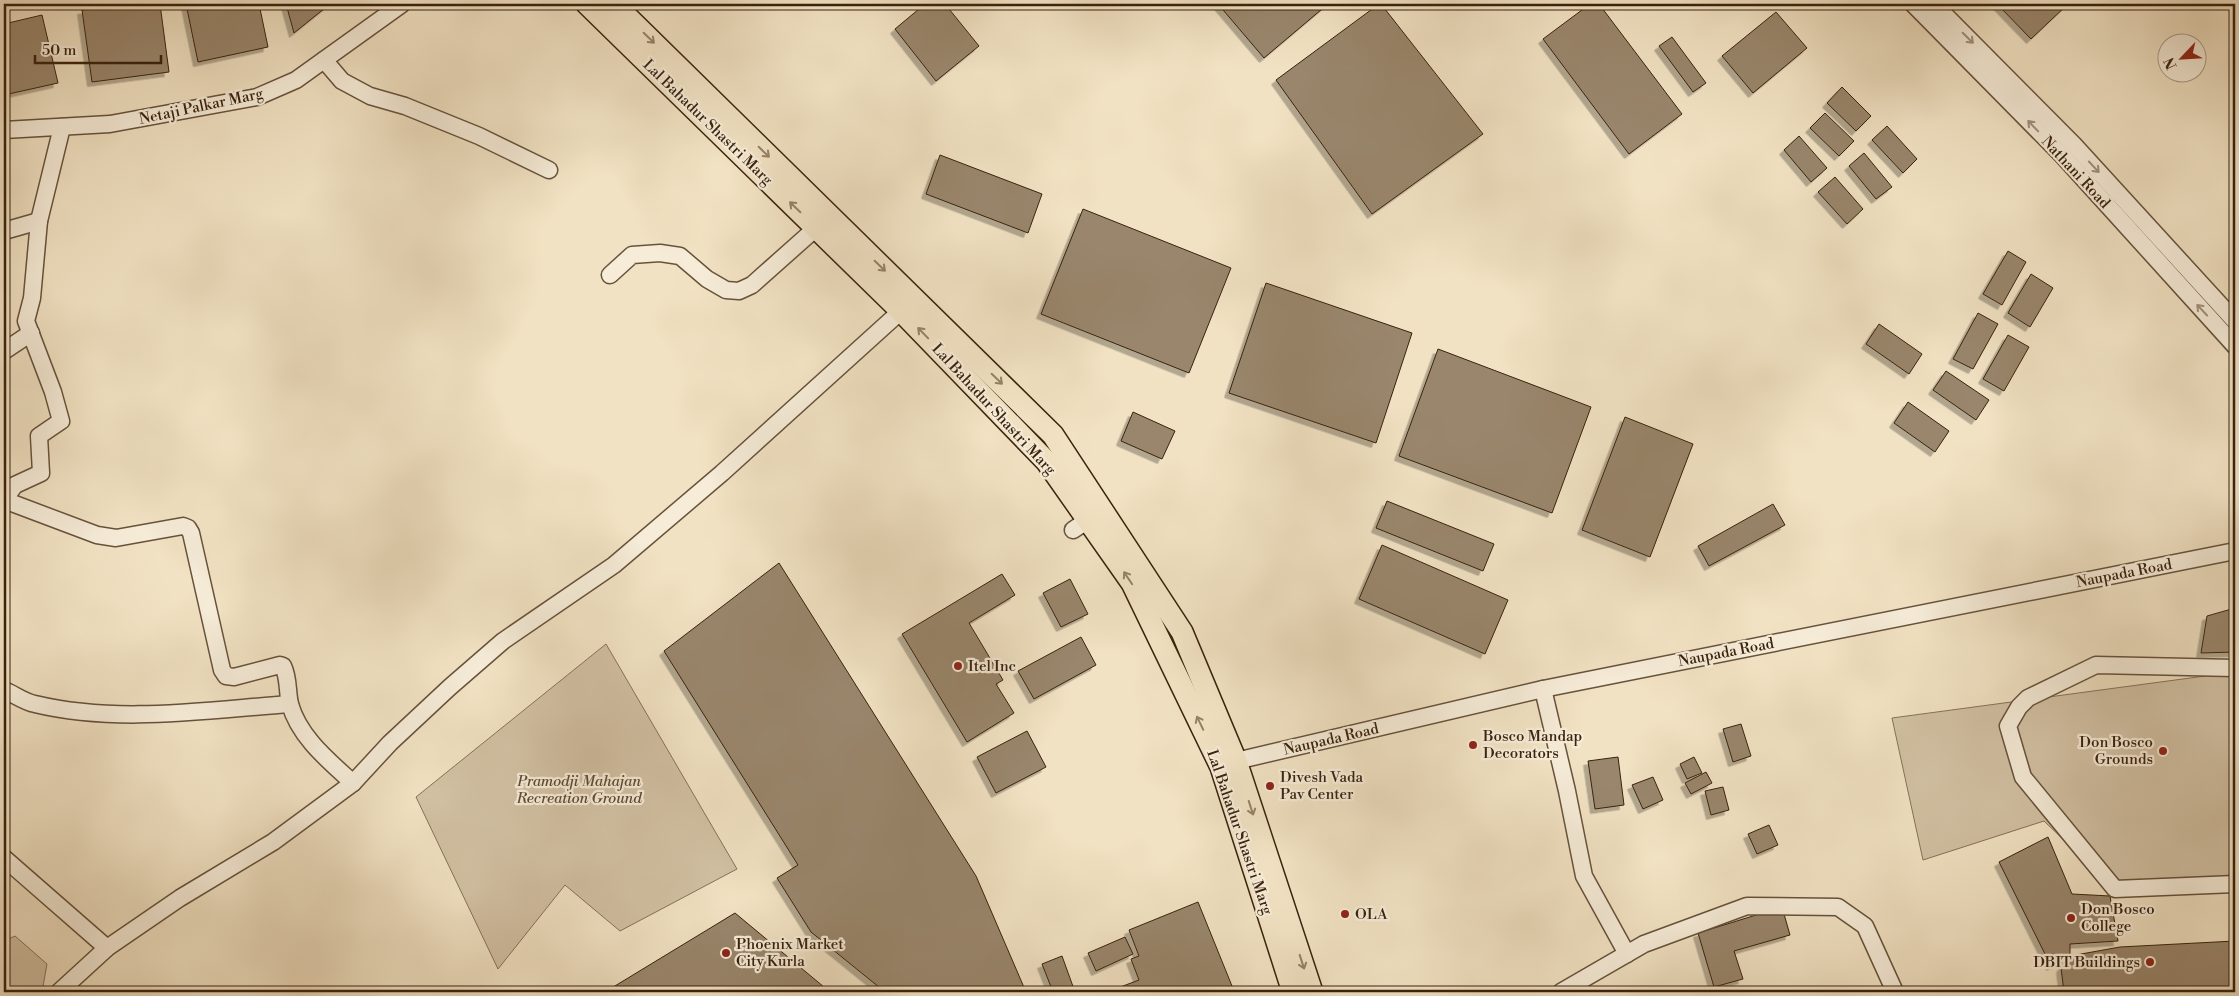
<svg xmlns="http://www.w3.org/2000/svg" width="2239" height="996" viewBox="0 0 2239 996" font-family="'Libre Bodoni',serif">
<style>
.green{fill:#d2c1a4;stroke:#867259}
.building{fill:#99866c;stroke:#39220e;filter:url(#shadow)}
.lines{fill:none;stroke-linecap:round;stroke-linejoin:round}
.minor-casing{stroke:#67523b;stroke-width:19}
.major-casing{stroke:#39220e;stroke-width:24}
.minor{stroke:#f6ecd8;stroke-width:16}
.major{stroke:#f1e2c3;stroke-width:21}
.oneway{stroke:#958268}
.oneway2{stroke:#a1917d}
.poi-dot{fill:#8f2418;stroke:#f6ecd8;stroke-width:2}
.labels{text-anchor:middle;stroke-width:4.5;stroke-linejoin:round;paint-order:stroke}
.street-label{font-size:15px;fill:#39220e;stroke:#f6ecd8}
.poi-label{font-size:15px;fill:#39220e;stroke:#f6ecd8;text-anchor:start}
.park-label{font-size:15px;font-style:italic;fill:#5f4a34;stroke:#f6ecd8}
</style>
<defs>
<filter id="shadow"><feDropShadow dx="-4.5" dy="4.5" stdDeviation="0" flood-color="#0004"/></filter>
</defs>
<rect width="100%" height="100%" fill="#f1e2c3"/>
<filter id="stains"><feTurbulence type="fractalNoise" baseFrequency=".004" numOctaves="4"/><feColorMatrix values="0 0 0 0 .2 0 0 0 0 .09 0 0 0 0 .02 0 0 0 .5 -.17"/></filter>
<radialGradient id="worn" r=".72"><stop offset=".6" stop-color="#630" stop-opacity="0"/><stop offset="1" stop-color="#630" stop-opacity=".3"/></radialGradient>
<g class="green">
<polygon points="606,644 737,869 620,931 565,885 498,969 416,797"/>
<polygon points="2235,672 2235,884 2115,889 2044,821 1923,860 1892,718"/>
<polygon points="15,936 47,964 42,992 4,992 4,941"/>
</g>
<g class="building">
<polygon points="129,4 160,4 169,72 92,82 82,10"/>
<polygon points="186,4 259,4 268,47 198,62"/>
<polygon points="286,4 330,4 294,33"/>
<polygon points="925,4 945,4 979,46 936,81 895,29"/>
<polygon points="1218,4 1328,4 1264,58"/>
<polygon points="1379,4 1381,4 1483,134 1372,214 1276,80"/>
<polygon points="1590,4 1599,4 1682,114 1629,154 1543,39"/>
<polygon points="1997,4 2068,4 2031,39"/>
<polygon points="1776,12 1807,48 1753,93 1722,56"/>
<polygon points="42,15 58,83 4,95 4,24"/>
<polygon points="1672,37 1706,83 1693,92 1659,46"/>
<polygon points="1842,87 1871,116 1856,131 1827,103"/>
<polygon points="1825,113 1854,141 1839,156 1810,128"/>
<polygon points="1887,126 1917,159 1903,173 1872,140"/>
<polygon points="1799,136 1827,168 1811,182 1784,150"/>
<polygon points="1864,153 1892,187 1876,199 1849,166"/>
<polygon points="940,155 1042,194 1028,233 926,194"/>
<polygon points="1835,177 1863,209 1847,224 1818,192"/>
<polygon points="1083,209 1231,268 1189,373 1041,314"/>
<polygon points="2008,251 2026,262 2002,305 1983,294"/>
<polygon points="2031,274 2053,288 2030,327 2008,313"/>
<polygon points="1266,283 1412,333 1376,443 1229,393"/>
<polygon points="1978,313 1998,324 1973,369 1953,359"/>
<polygon points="1879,324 1922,354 1909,374 1866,344"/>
<polygon points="2008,335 2029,347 2004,391 1983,379"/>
<polygon points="1438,349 1591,407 1552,513 1399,456"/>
<polygon points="1946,371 1989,400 1976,420 1933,390"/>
<polygon points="1908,402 1949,431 1935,452 1894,423"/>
<polygon points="1133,412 1175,431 1162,459 1121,441"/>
<polygon points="1625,417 1693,444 1650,557 1582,530"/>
<polygon points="1387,501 1494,544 1483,571 1376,528"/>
<polygon points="1773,504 1785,525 1709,566 1698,546"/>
<polygon points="1382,545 1508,600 1485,654 1359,599"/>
<polygon points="779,563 976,876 1026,992 885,992 811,932 777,878 798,865 664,651"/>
<polygon points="1002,574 1015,595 969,623 1003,680 996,684 1014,713 967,742 902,634"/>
<polygon points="1070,579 1088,614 1061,627 1043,593"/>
<polygon points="2235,608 2235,652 2201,653 2207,616"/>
<polygon points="1081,637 1096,665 1034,699 1018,671"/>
<polygon points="1741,724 1751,756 1733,762 1723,729"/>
<polygon points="1027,731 1046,767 996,793 977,757"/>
<polygon points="1618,757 1624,805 1595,809 1588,761"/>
<polygon points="1694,757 1702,773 1687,779 1680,764"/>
<polygon points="1706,772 1712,783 1691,794 1685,783"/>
<polygon points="1653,777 1663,800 1643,809 1632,785"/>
<polygon points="1723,787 1729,810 1711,815 1705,791"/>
<polygon points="1769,825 1778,845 1757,854 1748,834"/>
<polygon points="2048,837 2072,894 2110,896 2118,941 2070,944 2070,956 2051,966 1999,862"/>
<polygon points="1198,902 1232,986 1215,992 1107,992 1139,980 1131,959 1139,956 1129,930"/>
<polygon points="1782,907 1790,935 1734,951 1743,979 1714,987 1698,933"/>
<polygon points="735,913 830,992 605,992"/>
<polygon points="1125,937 1133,954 1096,971 1088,953"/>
<polygon points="2235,941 2235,988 2206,992 2064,992 2061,968 2070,956 2120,947"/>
<polygon points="1062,956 1075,992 1053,992 1042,964"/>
</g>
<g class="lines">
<defs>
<g id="minor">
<polyline points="1913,4 2062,155 2235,346"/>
<polyline points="1934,4 2074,145 2235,321"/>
<polyline points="324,60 342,81 370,96 405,106 479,136 549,170"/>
<polyline points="4,130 110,124 257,97 296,80 402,4"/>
<polyline points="4,231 39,221"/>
<polyline points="610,275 632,255 660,253 680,256 707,279 726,290 739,291 752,285 816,228"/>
<polyline points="4,351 31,333"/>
<path d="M4,500L97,535L116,538L183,526L188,528L191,533L222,670L226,676L234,677L280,665L283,666C289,678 287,692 290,704C299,737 329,761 353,783"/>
<polyline points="4,500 15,485 41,473 39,436 61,421 53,392 26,321 32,298 39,221 62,127"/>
<polyline points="1073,530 1088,520"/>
<polyline points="2235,668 2096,665 2028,698 2019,707 2008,726 2023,777 2115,889 2235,884"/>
<polyline points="1543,689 1567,791 1584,876 1627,954"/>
<path d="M4,690C14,694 24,702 35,704C118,724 206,710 290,704"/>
<polyline points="1225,766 1236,761 1543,689 2235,551"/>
<polyline points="4,858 107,948"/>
<polyline points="59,992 107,948 180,898 273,842 353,783 390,743 450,687 503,641 614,565 722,473 901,311 908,303"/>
<polyline points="1561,992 1644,944 1747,906 1838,907 1865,926 1895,992"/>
</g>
<g id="major">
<polyline points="587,4 901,311 1047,462 1132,583 1221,767 1293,992"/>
<polyline points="614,4 1053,435 1182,632 1236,761 1312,992"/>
</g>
</defs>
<use href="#minor" class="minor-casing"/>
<use href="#major" class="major-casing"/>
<use href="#minor" class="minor"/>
<use href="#major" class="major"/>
</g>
<defs><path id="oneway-shaft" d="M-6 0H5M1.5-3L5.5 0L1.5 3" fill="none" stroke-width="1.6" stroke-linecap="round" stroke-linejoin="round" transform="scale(1.25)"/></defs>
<g class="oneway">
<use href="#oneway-shaft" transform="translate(649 38) rotate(44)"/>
<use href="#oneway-shaft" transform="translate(764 152) rotate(44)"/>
<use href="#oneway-shaft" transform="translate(795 207) rotate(-136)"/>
<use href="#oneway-shaft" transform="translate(880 266) rotate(44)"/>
<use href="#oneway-shaft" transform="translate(923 333) rotate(-134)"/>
<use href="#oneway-shaft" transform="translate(997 379) rotate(44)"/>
<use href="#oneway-shaft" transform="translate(1128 578) rotate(-124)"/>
<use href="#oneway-shaft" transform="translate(1200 723) rotate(-116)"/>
<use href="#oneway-shaft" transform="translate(1251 808) rotate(72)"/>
<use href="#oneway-shaft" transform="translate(1302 962) rotate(72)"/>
</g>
<g class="oneway2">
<use href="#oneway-shaft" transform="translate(1968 38) rotate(45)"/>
<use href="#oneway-shaft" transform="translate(2033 126) rotate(-134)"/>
<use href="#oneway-shaft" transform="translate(2094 167) rotate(47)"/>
<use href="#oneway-shaft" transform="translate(2202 310) rotate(-133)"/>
</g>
<g class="poi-dot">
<circle cx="958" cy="666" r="5"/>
<circle cx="1473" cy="745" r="5"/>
<circle cx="2163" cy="751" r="5"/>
<circle cx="1270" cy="786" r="5"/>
<circle cx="1345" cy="914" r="5"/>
<circle cx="2071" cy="918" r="5"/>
<circle cx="726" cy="953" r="5"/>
<circle cx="2150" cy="962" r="5"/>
</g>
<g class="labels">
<g class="street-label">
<text transform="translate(201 106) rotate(-12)" y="5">Netaji Palkar Marg</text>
<text transform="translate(708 122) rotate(44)" y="5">Lal Bahadur Shastri Marg</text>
<text transform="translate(2076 172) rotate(47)" y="5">Nathani Road</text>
<text transform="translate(994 409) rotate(47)" y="5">Lal Bahadur Shastri Marg</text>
<text transform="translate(2124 573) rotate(-11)" y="5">Naupada Road</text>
<text transform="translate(1726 652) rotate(-11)" y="5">Naupada Road</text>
<text transform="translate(1331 739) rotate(-13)" y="5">Naupada Road</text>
<text transform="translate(1240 832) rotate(71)" y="5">Lal Bahadur Shastri Marg</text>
</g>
<g class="poi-label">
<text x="968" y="671">Itel Inc</text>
<text x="1483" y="741">Bosco Mandap<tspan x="1483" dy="17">Decorators</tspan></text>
<text x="2153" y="747" text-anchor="end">Don Bosco<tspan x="2153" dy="17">Grounds</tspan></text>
<text x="1280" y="782">Divesh Vada<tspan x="1280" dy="17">Pav Center</tspan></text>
<text x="2081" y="914">Don Bosco<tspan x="2081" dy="17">College</tspan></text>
<text x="1355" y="919">OLA</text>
<text x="736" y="949">Phoenix Market<tspan x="736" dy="17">City Kurla</tspan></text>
<text x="2140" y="967" text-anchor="end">DBIT Buildings</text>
</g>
<g class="park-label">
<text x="579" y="786">Pramodji Mahajan<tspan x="579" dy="17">Recreation Ground</tspan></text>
</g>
</g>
<rect width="2239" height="996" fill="none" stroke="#f1e2c3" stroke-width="20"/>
<rect x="5" y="5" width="2229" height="986" fill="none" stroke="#39220e" stroke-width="2.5"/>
<rect x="10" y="10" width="2219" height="976" fill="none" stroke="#39220e"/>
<g transform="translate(2182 58) rotate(245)"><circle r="24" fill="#f6ecd8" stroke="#aa9b87"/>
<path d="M0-4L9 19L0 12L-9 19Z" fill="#8f2418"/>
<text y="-8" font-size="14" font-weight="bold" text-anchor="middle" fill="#39220e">N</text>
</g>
<path d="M35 55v8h126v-8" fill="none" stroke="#39220e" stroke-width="2.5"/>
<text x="42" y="55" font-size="15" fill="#39220e" stroke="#f6ecd8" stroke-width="4" paint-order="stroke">50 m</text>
<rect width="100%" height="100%" filter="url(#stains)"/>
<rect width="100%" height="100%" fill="url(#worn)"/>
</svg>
